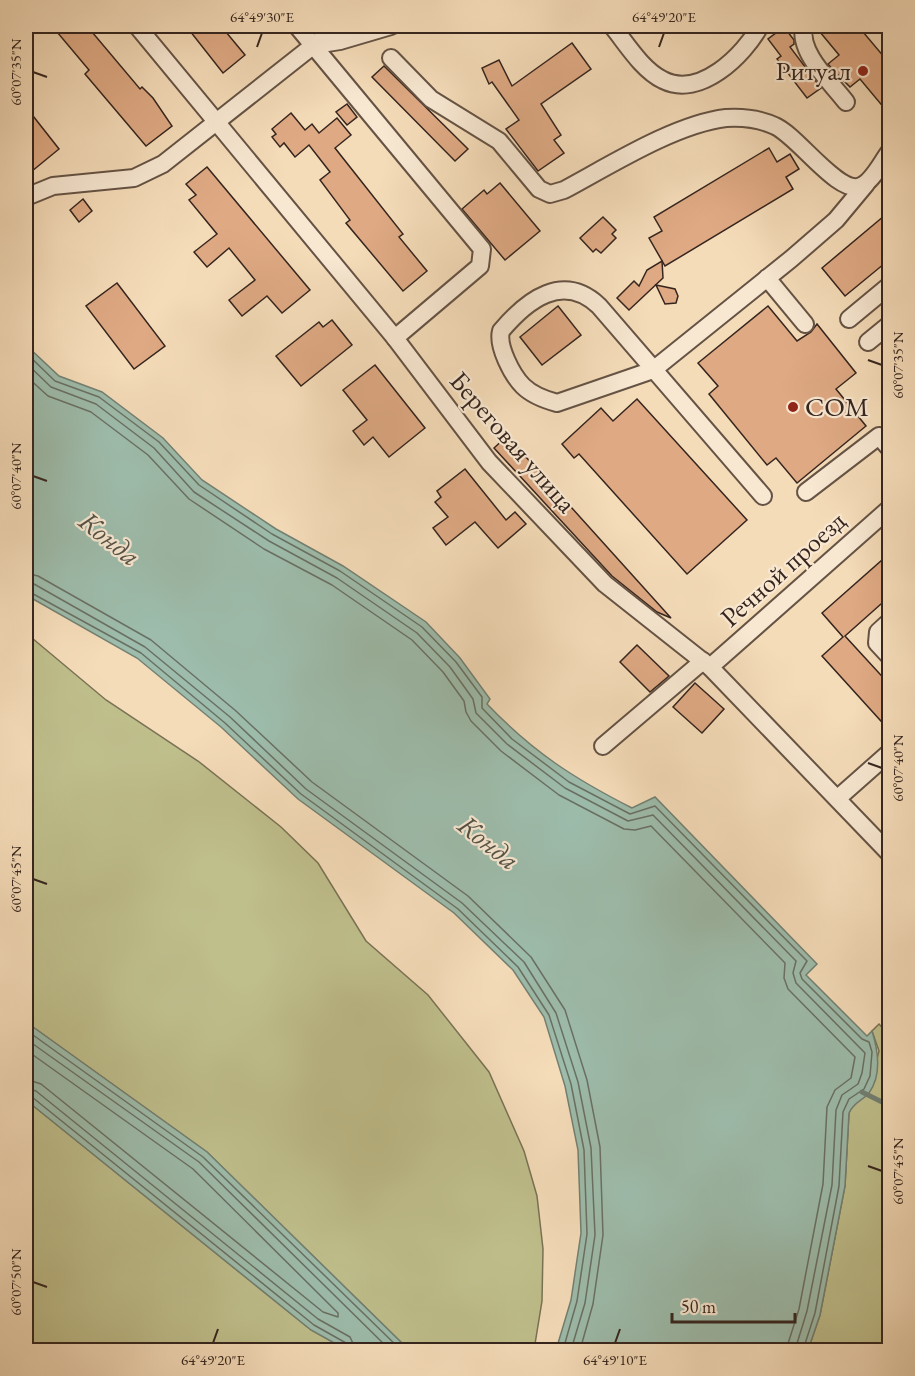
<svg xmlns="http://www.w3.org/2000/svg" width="915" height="1376" viewBox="0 0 915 1376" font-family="'EB Garamond',serif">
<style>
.green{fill:#bfbf8c;stroke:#7a7255;stroke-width:1.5}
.water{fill:#9dbcab;stroke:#738073;stroke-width:1.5}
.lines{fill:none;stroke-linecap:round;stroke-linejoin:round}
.shore{stroke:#697064;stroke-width:1.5}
.stream{stroke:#738073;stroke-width:5}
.building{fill:#dea983;stroke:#35251e;stroke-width:1.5}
.minor-casing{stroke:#655345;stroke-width:20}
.path{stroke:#35251e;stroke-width:3;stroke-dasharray:1.5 3;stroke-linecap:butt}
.minor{stroke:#f8e8d2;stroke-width:16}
.ticks{fill:none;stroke:#35251e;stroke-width:2}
.poi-dot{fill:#8f2418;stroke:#f8e8d2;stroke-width:2}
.labels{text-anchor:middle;stroke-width:4.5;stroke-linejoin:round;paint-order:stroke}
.poi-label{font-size:27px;fill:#35251e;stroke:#f8e8d2;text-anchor:end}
.street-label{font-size:27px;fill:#35251e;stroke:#f8e8d2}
.water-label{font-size:28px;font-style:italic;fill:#545248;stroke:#f8e8d2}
.neatline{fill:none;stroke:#35251e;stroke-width:2}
.ticks-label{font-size:15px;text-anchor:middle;fill:#35251e}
</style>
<rect width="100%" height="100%" fill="#f5dcb9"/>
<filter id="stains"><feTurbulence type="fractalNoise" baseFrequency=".00333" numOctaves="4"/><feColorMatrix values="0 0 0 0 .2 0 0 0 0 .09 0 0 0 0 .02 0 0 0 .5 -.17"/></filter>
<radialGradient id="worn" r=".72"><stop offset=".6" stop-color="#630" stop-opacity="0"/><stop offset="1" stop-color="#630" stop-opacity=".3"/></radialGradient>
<g class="green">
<polygon points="26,633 106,700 198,761 281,827 318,863 366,941 428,995 489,1072 524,1151 537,1196 543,1249 542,1301 534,1350 409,1350 207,1152 26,1022"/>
<polygon points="879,1024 890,1036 889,1350 808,1350 820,1315 845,1186 849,1113 853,1103 868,1093 879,1051 872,1031"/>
<polygon points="26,1100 311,1330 347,1350 26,1350"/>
</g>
<g class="water">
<path d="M26,345L59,376L102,392L163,438L202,480L276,529L343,566L426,622L460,658L490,699L487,704C533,752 573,778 632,808L655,797L817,964L806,975L867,1036L872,1031C878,1050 882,1075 869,1093C862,1101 854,1102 849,1113L845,1186L820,1315L808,1350H556L571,1300L581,1233L578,1150L565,1086L544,1017L513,970L454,913L298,799L221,727L137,658L26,595Z"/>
<polygon points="26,1022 207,1152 409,1350 347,1350 311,1330 26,1100"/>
</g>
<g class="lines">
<g class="shore">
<polyline points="26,353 55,381 99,397 159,442 199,485 272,534 340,571 422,627 456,662 482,697 482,708 512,739 569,782 630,814 655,806 807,961 800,973 802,979 862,1039 869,1042 872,1052 870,1076 864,1089 849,1099 843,1112 839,1186 815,1313 803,1350"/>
<polyline points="26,363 51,387 96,404 154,448 194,492 269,541 337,578 417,633 450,667 473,699 476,713 507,744 565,788 628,821 653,815 796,961 793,973 796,983 865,1053 862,1073 858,1084 842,1095 836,1110 832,1185 807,1311 795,1350"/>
<polyline points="26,376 48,396 91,412 148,455 189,499 264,549 332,585 412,640 443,672 464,701 466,712 471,721 501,751 559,795 624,829 635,830 651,826 785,963 784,978 788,989 855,1057 851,1078 835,1090 827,1107 823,1184 799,1309 786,1350"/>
<polyline points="26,573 38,576 151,640 236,711 312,782 468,896 531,957 565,1010 587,1080 600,1147 603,1235 593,1304 580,1350"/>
<polyline points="26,582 34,584 145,647 230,717 306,789 462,903 524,962 556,1013 578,1082 591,1148 595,1235 585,1303 571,1350"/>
<polyline points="26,590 141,653 225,723 301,794 458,909 518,967 549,1015 571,1084 584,1150 587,1234 577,1301 563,1350"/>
<polyline points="26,1030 203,1157 401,1350"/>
<polyline points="26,1039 199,1162 390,1350"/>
<polyline points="26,1050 193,1169 338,1313 338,1317 323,1312 41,1084 26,1079"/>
<polyline points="26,1088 36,1091 318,1319 350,1337 356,1350"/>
<polyline points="26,1096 32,1097 314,1325 346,1343 348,1350"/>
</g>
<polyline class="stream" points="862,1092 890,1106"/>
</g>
<g class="building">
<polygon points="52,26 87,26 140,89 142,87 153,98 172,126 146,146 85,74 89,70"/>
<polygon points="186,26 221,26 245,55 223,73"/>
<polygon points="815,26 858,26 890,64 890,115 860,79 850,87 833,70 828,64 839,55"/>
<polygon points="784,27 794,40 794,44 790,47 821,88 807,98 777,59 781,56 768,39"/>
<polygon points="572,43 591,69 541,104 561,135 554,140 564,153 538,171 506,129 519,120 492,82 489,84 482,68 499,60 512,86"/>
<polygon points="384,66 468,149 455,161 372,77"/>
<polygon points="347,104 357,117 347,125 336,112"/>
<polygon points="26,107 59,149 26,176"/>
<polygon points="291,113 305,130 312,124 319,133 337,118 351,135 335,148 403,234 399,237 427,271 403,291 346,223 350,220 320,180 330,172 309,145 295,157 284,143 280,147 272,137 276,134 272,129"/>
<polygon points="769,148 777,162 790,154 799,169 786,177 793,189 665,266 649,238 662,231 654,217"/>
<polygon points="207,167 310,290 282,313 267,296 242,316 229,300 255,280 229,248 207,267 194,252 217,234 189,200 196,195 186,184"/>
<polygon points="500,183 540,231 505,260 462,209 484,190 487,194"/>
<polygon points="83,199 92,211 79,222 70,210"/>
<polygon points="884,216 890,223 890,259 845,296 822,268"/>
<polygon points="603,217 616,230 612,234 616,238 601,253 596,249 593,252 580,238"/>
<polygon points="662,261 663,278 629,310 617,298 634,281 639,286 647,270"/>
<polygon points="117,283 165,346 134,369 86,306"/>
<polygon points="656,285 675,289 678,296 676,303 665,304"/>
<polygon points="558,306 581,335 542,365 520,337"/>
<polygon points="768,306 797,341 811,332 817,324 856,373 836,389 866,426 797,483 776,458 767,465 709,394 718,386 698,363"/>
<polygon points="332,320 352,345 301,386 276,356 319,322 323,327"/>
<polygon points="375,365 425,428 389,457 373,437 364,445 353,431 367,420 343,390"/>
<polygon points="637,399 747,520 687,574 579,454 574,458 562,444 601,408 613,421"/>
<polygon points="507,436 671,618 657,612 612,576 494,448"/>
<polygon points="465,469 506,520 515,512 526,524 498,548 475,522 446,545 433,528 448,517 435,502 441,497 437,491"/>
<polygon points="890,553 890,596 845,636 890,685 890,731 822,656 843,637 822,613"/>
<polygon points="637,645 669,676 650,692 620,662"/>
<polygon points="695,683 724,709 702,733 673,707"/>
</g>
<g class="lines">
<defs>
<g id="minor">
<polyline points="137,26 395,338 489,462 605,584 710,667 890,854"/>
<polyline points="297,26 482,249 480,266 395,338"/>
<path d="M612,26C626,43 642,70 663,80C700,99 744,55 760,26"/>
<path d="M804,26C798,53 831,82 846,102"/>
<polyline points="315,45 340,41 391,26"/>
<path d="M391,58L431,99L499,141L539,189L550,194L564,190C609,166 675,124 726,118C742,117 760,119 775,126C798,136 839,196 861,186C873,181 882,161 890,151"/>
<polyline points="26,197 53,186 134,178 163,164 338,26"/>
<polyline points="767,278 805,324"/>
<polyline points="849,319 890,285"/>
<polyline points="868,342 890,324"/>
<polyline points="806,492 879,436 890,449"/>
<path d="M763,496L599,306C563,272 527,300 501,331C497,346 512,375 523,386C532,395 546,400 557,403L653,370L791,259L836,220L866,184"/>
<polyline points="890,621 878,632 877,643 890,657"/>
<polyline points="710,667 890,508"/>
<polyline points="603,746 703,661"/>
<polyline points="838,798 890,752"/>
</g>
</defs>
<use href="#minor" class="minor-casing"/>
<polyline class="path" points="882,1008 890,1001"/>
<use href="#minor" class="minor"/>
</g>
<path class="ticks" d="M257,47L262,33M659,47L664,33M33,72L47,77M868,360L882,365M33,476L47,481M868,763L882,768M33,879L47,884M868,1166L882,1171M33,1282L47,1287M213,1343L218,1329M615,1343L620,1329"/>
<g class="poi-dot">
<circle cx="863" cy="71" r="6"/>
<circle cx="793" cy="407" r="6"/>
</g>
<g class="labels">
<g class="poi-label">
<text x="851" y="80">Ритуал</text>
<text x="805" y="416" text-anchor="start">СОМ</text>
</g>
<g class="street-label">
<text transform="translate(513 442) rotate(49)" y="9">Береговая улица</text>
<text transform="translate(783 569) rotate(-42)" y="9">Речной проезд</text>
</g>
<g class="water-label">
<text transform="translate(110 538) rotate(39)" y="10">Конда</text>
<text transform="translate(489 842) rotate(39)" y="10">Конда</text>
</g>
</g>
<rect width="915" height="1376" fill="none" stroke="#f5dcb9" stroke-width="66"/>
<path d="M672 1313v9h123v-9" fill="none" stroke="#35251e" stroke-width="3"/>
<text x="681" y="1313" font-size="18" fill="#35251e" stroke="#f8e8d2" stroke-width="4.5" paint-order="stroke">50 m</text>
<rect x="33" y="33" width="849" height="1310" class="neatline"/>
<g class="ticks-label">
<text x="262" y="22">64°49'30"E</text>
<text x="664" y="22">64°49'20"E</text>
<text transform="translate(16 72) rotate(-90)" y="5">60°07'35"N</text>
<text transform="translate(898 365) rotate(-90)" y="5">60°07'35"N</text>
<text transform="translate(16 476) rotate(-90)" y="5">60°07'40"N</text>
<text transform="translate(898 768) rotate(-90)" y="5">60°07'40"N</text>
<text transform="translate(16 879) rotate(-90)" y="5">60°07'45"N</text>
<text transform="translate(898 1171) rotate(-90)" y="5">60°07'45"N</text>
<text transform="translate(16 1282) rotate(-90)" y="5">60°07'50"N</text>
<text x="213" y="1365">64°49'20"E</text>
<text x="615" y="1365">64°49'10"E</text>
</g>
<rect width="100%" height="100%" filter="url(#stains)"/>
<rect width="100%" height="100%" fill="url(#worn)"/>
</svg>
